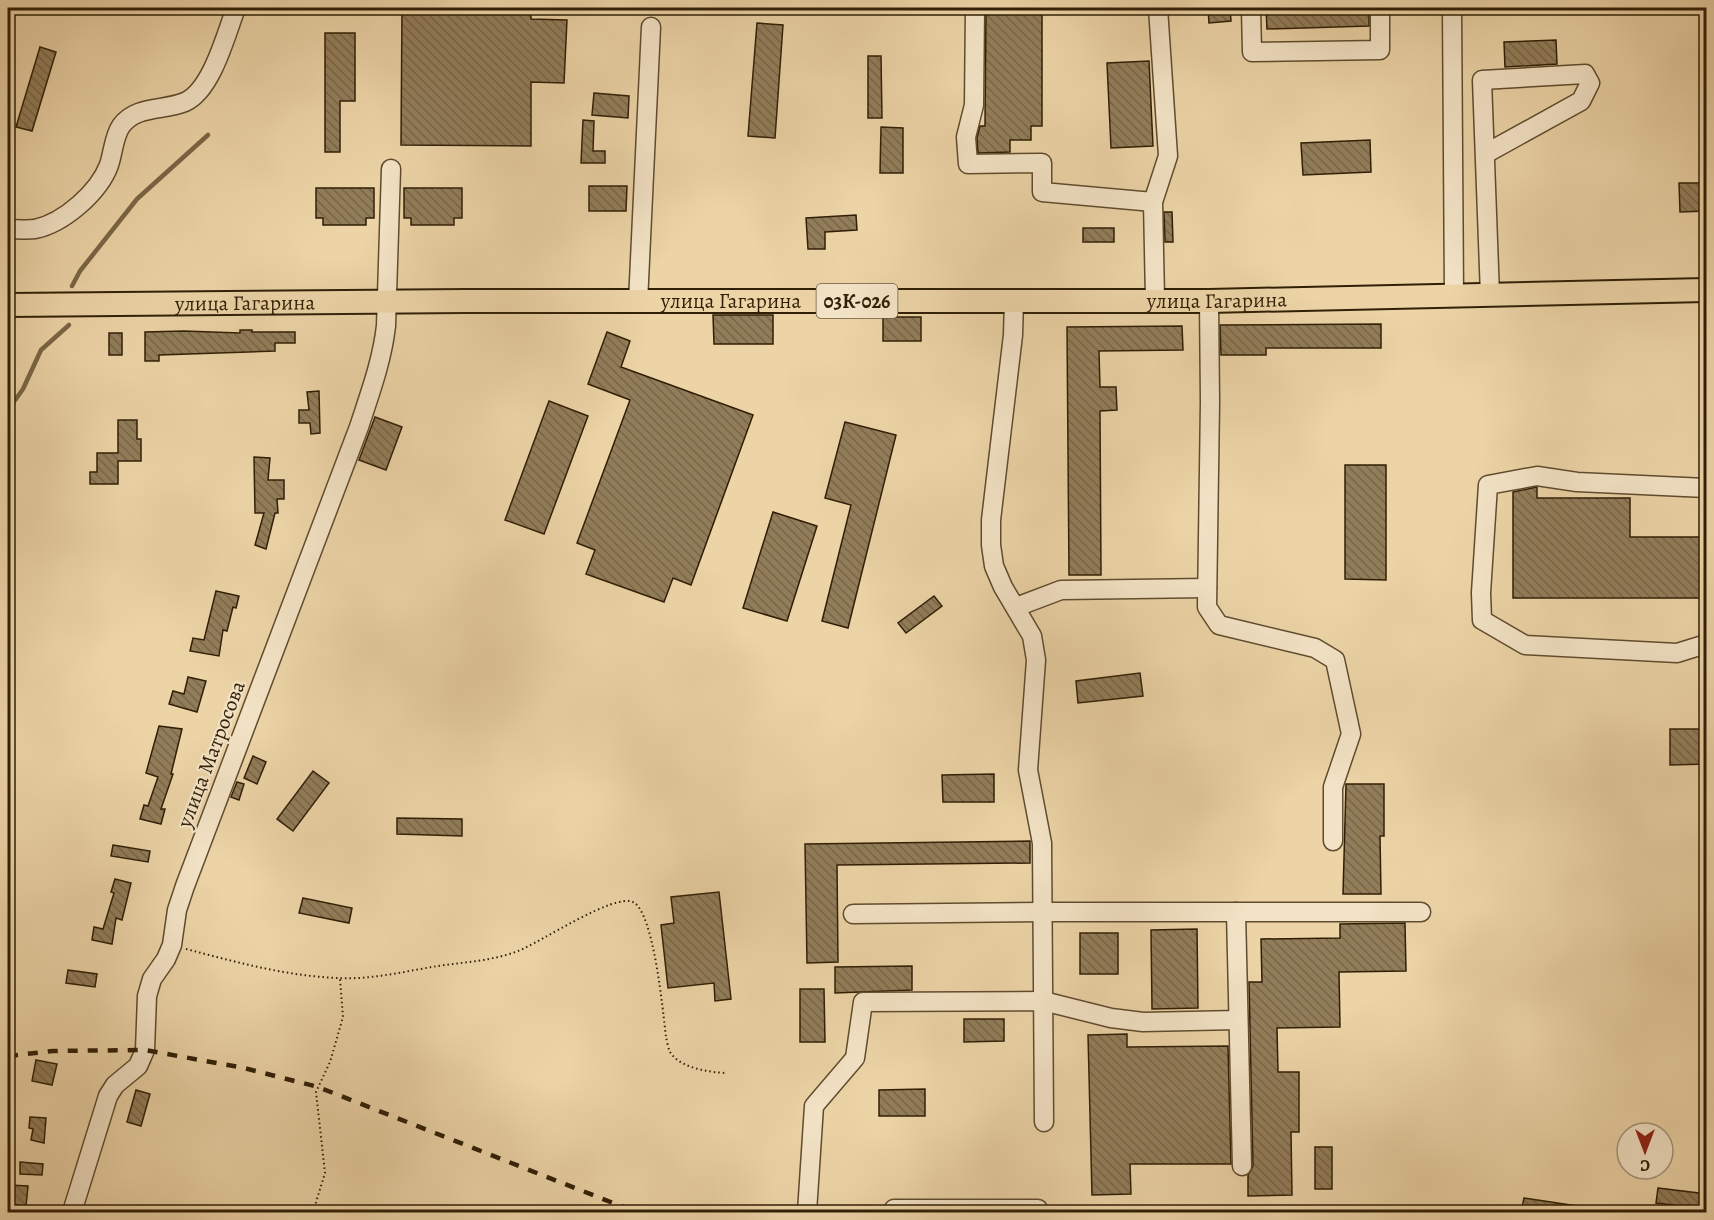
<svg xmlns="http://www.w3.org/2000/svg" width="1714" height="1220" viewBox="0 0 1714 1220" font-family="Alegreya,serif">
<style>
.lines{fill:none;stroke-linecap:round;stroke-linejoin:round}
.stream{stroke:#7a6646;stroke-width:4.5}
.building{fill:url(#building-back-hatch);stroke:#301f06;stroke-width:1.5}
.minor-casing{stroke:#5f4c2e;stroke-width:21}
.major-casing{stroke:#301f06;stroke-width:26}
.path{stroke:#301f06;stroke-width:2;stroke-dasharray:1.5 3;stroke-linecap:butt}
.minor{stroke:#f3e3c6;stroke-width:18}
.major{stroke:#ecd4a7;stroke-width:22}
.rail{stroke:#301f06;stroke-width:4.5;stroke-dasharray:10 10;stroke-linecap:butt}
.labels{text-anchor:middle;stroke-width:4.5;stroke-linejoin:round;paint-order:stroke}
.shield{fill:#f3e3c6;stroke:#6a5a40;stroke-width:1.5}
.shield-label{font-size:20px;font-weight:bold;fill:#301f06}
.street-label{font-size:21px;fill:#301f06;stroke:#f3e3c6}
</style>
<defs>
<pattern id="building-back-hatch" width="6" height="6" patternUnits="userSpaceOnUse" patternTransform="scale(1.5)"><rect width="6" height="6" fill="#927d5a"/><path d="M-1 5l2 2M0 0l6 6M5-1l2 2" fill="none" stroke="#786648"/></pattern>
</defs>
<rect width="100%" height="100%" fill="#ecd4a7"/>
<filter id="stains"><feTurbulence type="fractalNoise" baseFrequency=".00333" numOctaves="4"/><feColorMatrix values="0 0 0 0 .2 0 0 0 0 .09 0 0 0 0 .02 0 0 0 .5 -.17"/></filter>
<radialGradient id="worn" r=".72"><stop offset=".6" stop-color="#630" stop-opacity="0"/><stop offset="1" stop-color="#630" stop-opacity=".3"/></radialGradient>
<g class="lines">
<g class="stream">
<polyline points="72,286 80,271 137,199 208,135"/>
<polyline points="8,410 23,389 41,350 69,325"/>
</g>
</g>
<g class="building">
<polygon points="402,8 531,8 531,19 567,20 564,83 531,82 531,146 401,145"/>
<polygon points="986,8 1042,8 1042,126 1031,126 1031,140 1010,140 1010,152 978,153 977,138 980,126 985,126"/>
<polygon points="1208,8 1230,8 1231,21 1209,23"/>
<polygon points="1266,8 1369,8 1369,26 1267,29"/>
<polygon points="757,23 783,25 775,138 748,136"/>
<polygon points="325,33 355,33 355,101 340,101 340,152 325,152"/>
<polygon points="1556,40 1557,64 1505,67 1504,42"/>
<polygon points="40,47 56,52 32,131 16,127"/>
<polygon points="868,56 881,56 882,118 868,118"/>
<polygon points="1149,61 1153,146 1111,148 1107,63"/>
<polygon points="594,93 629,96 628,118 592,115"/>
<polygon points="583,120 594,121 593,151 605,151 605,163 581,163"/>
<polygon points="881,127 903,128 903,173 880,173"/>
<polygon points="1370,140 1371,172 1303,175 1301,143"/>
<polygon points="1679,183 1707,183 1707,211 1680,212"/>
<polygon points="589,186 627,186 626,211 589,211"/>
<polygon points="316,188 374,188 374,218 366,218 366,225 323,225 323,218 316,218"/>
<polygon points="404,188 462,188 462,218 454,218 454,225 411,225 411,218 404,218"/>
<polygon points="1164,212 1172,212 1173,242 1165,242"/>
<polygon points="856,215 857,230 825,232 825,249 808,249 806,218"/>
<rect x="1083" y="228" width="31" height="14"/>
<polygon points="713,315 773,315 773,344 714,344"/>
<rect x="883" y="317" width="38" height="24"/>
<polygon points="1381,324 1381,348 1266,348 1266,355 1221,355 1220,325"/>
<polygon points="1182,326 1183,350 1099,351 1100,387 1116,387 1117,410 1100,411 1101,575 1069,575 1067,327"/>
<polygon points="240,330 252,330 252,332 295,332 295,343 275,343 275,351 159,355 159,361 145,361 145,332 184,331 240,333"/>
<polygon points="607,332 630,341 621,367 753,415 691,585 673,578 664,602 586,574 595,550 577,543 630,400 588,384"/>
<rect x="109" y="333" width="13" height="22"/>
<polygon points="319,391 320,433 311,434 310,423 299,423 299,410 309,410 307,392"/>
<polygon points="549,401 588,416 544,534 505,520"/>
<polygon points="375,417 402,427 386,470 359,460"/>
<polygon points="118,420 137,420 137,439 141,439 141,461 118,461 118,484 90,484 90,472 97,472 97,453 118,453"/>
<polygon points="845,422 896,435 848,628 822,621 851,505 825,498"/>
<polygon points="254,457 270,458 268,480 284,480 284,499 277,499 278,513 275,513 266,549 255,545 264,513 255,513"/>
<polygon points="1345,465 1386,465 1386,580 1345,579"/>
<polygon points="1537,487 1537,498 1630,498 1630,537 1707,537 1707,598 1513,598 1513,492"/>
<polygon points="773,512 817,526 787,621 743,608"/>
<polygon points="216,591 239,596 236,608 233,607 227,631 223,630 219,656 190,651 193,638 204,640"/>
<polygon points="934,596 942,606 906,633 898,623"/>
<polygon points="1140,673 1143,696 1078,703 1076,681"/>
<polygon points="188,677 206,681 197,712 169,704 173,691 184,694"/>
<polygon points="159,726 182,729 171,774 173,774 161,809 165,809 161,824 140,819 144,805 148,806 158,777 146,773"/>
<polygon points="1670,729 1707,729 1707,764 1670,765"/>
<polygon points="253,756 266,762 257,784 244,778"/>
<polygon points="313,771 329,783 293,831 277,819"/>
<polygon points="994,774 994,802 943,802 942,775"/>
<polygon points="237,782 244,784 239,800 231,797"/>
<polygon points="1346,784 1384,784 1384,836 1380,836 1381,894 1343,894"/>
<polygon points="397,818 462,819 462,836 397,834"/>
<polygon points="1030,841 1030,863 837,865 838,962 807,963 805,844"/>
<polygon points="113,845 150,851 148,862 111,856"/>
<polygon points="115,879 131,883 122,920 116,918 112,944 92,940 94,927 103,929 114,893 111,892"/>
<polygon points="719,892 731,999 715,1001 714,983 668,988 661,925 674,923 671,897"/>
<polygon points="303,898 352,908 349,923 299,913"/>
<polygon points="1405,923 1406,971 1339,972 1340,1027 1277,1028 1278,1072 1299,1072 1299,1132 1291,1132 1292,1195 1248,1196 1248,1175 1253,1166 1249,982 1262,982 1261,939 1340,938 1340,924"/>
<polygon points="1197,929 1198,1008 1152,1009 1151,930"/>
<rect x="1080" y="933" width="38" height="41"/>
<polygon points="912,966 912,990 835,993 835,967"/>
<polygon points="68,970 97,974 95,987 66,983"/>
<polygon points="800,989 824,989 825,1042 800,1042"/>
<polygon points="964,1019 1004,1019 1004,1041 964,1042"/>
<polygon points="1127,1034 1127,1047 1228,1046 1231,1164 1130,1164 1131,1194 1092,1195 1088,1035"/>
<polygon points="36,1060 57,1064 52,1085 32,1081"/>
<polygon points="925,1089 925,1116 879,1116 879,1090"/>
<polygon points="136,1090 150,1094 141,1126 127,1122"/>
<polygon points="30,1117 46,1118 44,1143 31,1140 33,1129 29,1128"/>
<rect x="1315" y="1147" width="17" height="42"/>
<polygon points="20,1162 43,1164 42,1175 20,1174"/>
<polygon points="9,1185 28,1186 26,1206 8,1204"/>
<polygon points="1658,1188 1707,1194 1707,1209 1656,1203"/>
<polygon points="1524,1198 1577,1206 1577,1212 1521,1212"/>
</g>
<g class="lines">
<defs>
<g id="minor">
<polyline points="975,8 974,105 966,137 968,164 1042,163 1042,192 1153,202"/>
<polyline points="1251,8 1252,52 1380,50 1380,8"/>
<polyline points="1452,8 1454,297"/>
<polyline points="1485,154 1581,101 1590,83 1585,74 1482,80 1490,295"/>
<path d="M8,229C16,229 27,230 35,229C64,223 99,192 109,165C113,153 114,136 121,126C136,105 164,111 185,102C212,90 226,34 236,8"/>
<polyline points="1155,299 1153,202 1168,156 1158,8"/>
<polyline points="1014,300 1013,335 991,520 991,545 994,566 1003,587 1032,636 1036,660 1028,770 1042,843 1044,1122"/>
<polyline points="1209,301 1210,402 1207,607 1219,625 1315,648 1335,660 1351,734 1333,787 1333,841"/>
<polyline points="638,302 651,27"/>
<polyline points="1706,488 1577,482 1537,476 1488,485 1481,593 1482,620 1525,645 1677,653 1706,644"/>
<polyline points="1016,607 1061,590 1207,588"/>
<polyline points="1236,912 1242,1166"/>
<polyline points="853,914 1042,912 1421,912"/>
<path d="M72,1212L108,1096L115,1085L138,1066L145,1050L147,996L152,979L166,959L172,945L177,910L185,886L359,427C370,393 382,361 386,326L391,169"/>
<polyline points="807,1212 814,1106 855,1058 863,1002 1043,1001 1111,1018 1143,1022 1238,1020"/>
<polyline points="892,1212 894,1209 1038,1209"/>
</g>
<g id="major">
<path id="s1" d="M8,305L465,301H1209L1706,290"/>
</g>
</defs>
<use href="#minor" class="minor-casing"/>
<use href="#major" class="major-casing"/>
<g class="path">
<path d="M186,949C236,962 286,976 338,978C371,980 406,971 438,966C465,962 492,961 518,951C541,942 614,893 633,902C654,912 663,1013 666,1037C667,1041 668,1048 670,1052C680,1068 708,1072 725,1073"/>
<polyline points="313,1212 325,1173 316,1092 330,1062 343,1017 340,979"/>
</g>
<use href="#minor" class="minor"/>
<use href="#major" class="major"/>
<polyline class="rail" points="8,1056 53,1051 145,1050 244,1068 318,1087 636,1212"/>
</g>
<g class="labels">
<rect class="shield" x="816.5" y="284" width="81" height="34" rx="4.5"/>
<g class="shield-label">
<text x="857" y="308">03К-026</text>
</g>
<g class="street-label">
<text dy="7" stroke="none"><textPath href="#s1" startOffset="1209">улица Гагарина</textPath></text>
<text dy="7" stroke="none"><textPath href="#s1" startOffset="723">улица Гагарина</textPath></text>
<text dy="7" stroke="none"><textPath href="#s1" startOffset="237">улица Гагарина</textPath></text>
<text transform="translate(211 754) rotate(-69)" y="7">улица Матросова</text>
</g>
</g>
<rect width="1714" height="1220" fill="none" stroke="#ecd4a7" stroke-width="30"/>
<rect x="9" y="9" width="1696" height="1202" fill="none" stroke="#301f06" stroke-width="3"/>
<rect x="15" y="15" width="1684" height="1190" fill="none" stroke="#301f06" stroke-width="1.5"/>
<g transform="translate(1645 1151) rotate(180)"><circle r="28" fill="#f3e3c6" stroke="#a59579" stroke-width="1.5"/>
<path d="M0-4.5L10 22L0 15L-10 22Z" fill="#8f2418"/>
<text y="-9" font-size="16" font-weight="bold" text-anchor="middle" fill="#301f06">С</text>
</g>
<rect width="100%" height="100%" filter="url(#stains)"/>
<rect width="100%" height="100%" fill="url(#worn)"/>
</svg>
